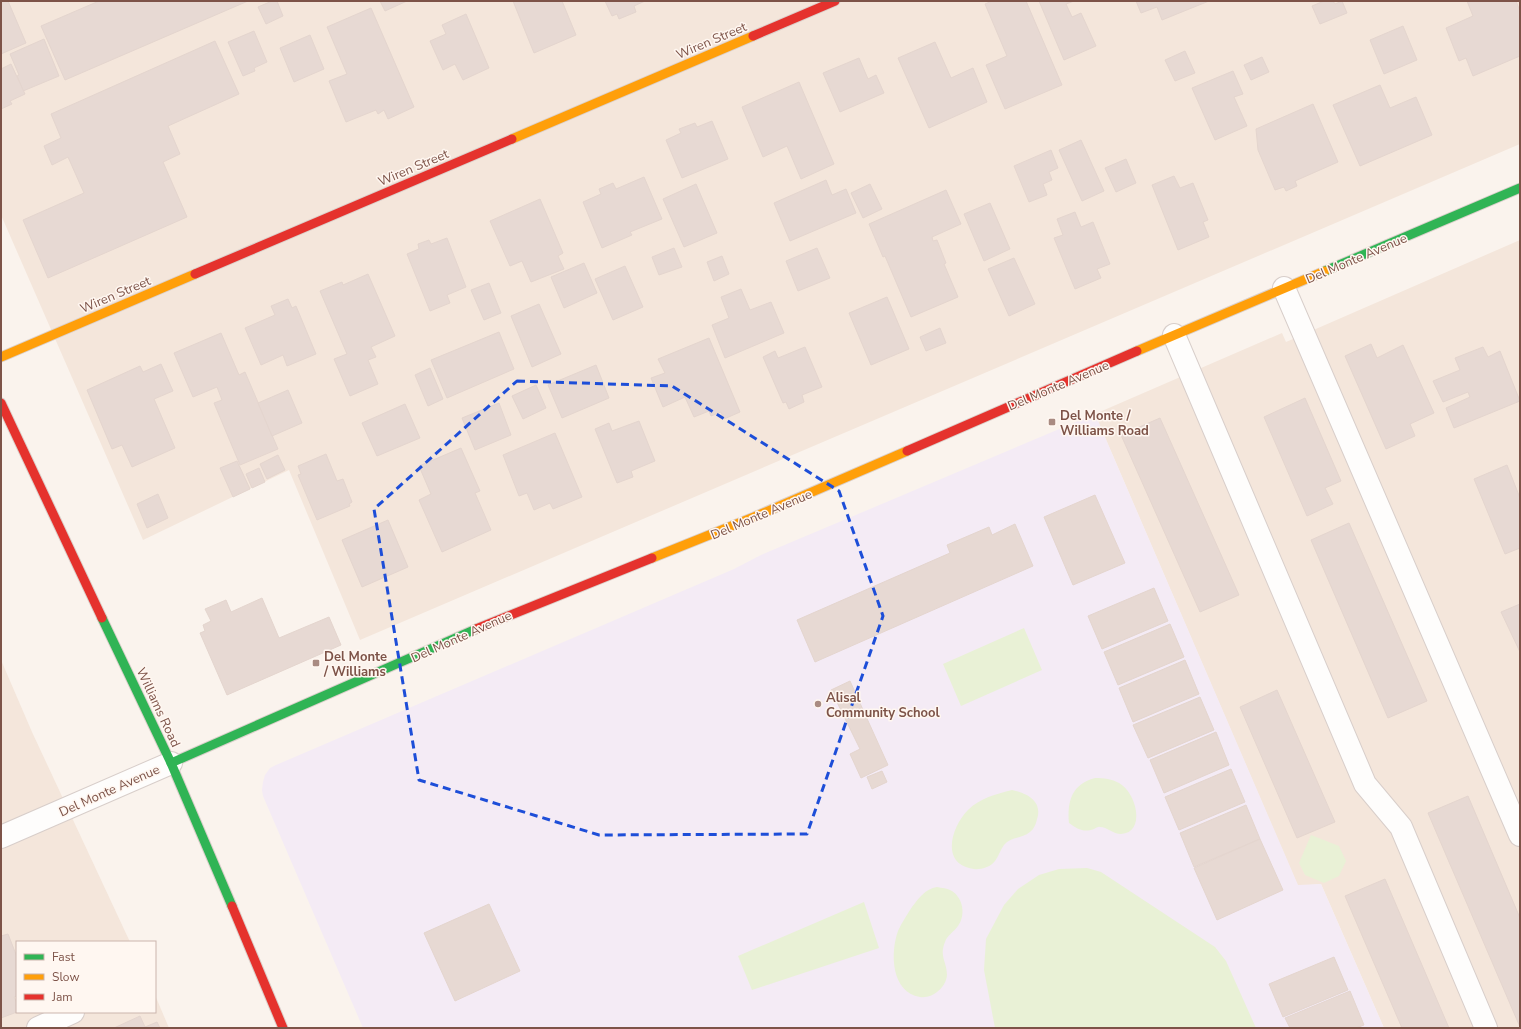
<svg xmlns="http://www.w3.org/2000/svg" width="1521" height="1029" viewBox="0 0 1521 1029" font-family="'Nunito Sans',sans-serif">
<style>
.residential{fill:#f4e6db}
.education{fill:#f4ebf5}
.green{fill:#e9f1d6}
.building{fill:#e7d9d3;stroke:#e4d5ce}
.lines{fill:none;stroke-linecap:round;stroke-linejoin:round}
.street-casing{stroke:#d8ceca;stroke-width:24}
.fast-casing{stroke:#dbd0cb;stroke-width:11}
.slow-casing{stroke:#dbd0cb;stroke-width:11}
.jam-casing{stroke:#dbd0cb;stroke-width:11}
.street{stroke:#fefdfc;stroke-width:22}
.fast{stroke:#30b455;stroke-width:9}
.slow{stroke:#ff9f0a;stroke-width:9}
.jam{stroke:#e5322d;stroke-width:9}
.marked{fill:none;stroke:#1d4ed8;stroke-width:3;stroke-dasharray:8 5;stroke-linejoin:round}
.poi-dot{fill:#a98b82;stroke:#fff7f1;stroke-width:1.5}
.labels{text-anchor:middle;stroke-width:3;stroke-linejoin:round;paint-order:stroke}
.street-label{font-size:13px;fill:#7d5348;stroke:#fff7f1}
.poi-label{font-size:13px;font-weight:bold;fill:#7d5348;stroke:#fff7f1;text-anchor:start}
</style>
<rect width="100%" height="100%" fill="#faf3ed"/>
<g class="residential">
<polygon points="1,1 1520,1 1520,144 360,640 289,470 143,540 1,215"/>
<polygon points="1520,240 1520,1028 1384,1028 1321,884 1298,886 1095,414 1282,333 1286,342"/>
<polygon points="1,660 32,732 130,942 17,942 17,1012 155,1012 155,995 169,1028 1,1028"/>
</g>
<polygon class="education" points="1095,414 1298,885 1321,884 1384,1028 363,1028 263,796 262,790 263,782 265,775 270,768 276,765 734,569 761,555"/>
<g class="green">
<polygon points="1024,628 1042,670 961,706 943,664"/>
<path d="M1095,778C1104,778 1112,779 1119,783C1137,793 1146,833 1121,834C1113,834 1107,827 1100,827C1099,826 1096,828 1094,829C1084,833 1077,829 1069,823C1067,801 1072,784 1095,778Z"/>
<path d="M1012,790C1027,793 1043,801 1037,819C1036,824 1034,829 1030,832C1022,839 1011,836 1004,845C1000,850 999,856 995,861C991,867 980,870 974,869C940,865 951,827 968,810C980,798 996,794 1012,790Z"/>
<polygon points="1311,835 1339,846 1346,861 1339,876 1324,883 1305,875 1299,863"/>
<polygon points="1087,868 1101,872 1215,947 1226,961 1256,1028 995,1028 984,970 986,939 1004,905 1018,889 1039,875 1059,869"/>
<path d="M937,887C942,888 947,888 952,891C963,898 966,915 958,926C954,932 947,935 945,942C939,956 947,962 947,975C946,988 932,999 920,997C891,992 890,953 898,931C902,922 907,915 912,907C919,898 925,889 937,887Z"/>
<polygon points="864,902 879,948 752,990 738,956"/>
</g>
<g class="building">
<polygon points="1,1 8,1 26,43 1,54"/>
<polygon points="99,1 248,1 65,80 41,26"/>
<polygon points="272,1 277,1 283,16 266,24 258,7"/>
<polygon points="380,1 407,1 385,11"/>
<polygon points="513,1 562,1 576,35 534,53"/>
<polygon points="605,1 645,1 634,6 636,12 619,19 617,14 612,16"/>
<polygon points="992,1 1026,1 1062,85 1005,109 986,65 1007,56 985,4"/>
<polygon points="1039,1 1074,1 1066,4 1072,17 1081,13 1096,46 1064,60"/>
<polygon points="1136,1 1209,1 1162,20 1157,7 1141,13"/>
<polygon points="1324,1 1333,1 1335,4 1342,1 1347,13 1320,24 1312,6"/>
<polygon points="1467,1 1516,1 1520,11 1520,56 1473,76 1466,58 1459,61 1446,28 1473,16"/>
<polygon points="371,8 414,107 388,119 384,110 378,114 376,110 346,122 329,81 347,74 327,27"/>
<polygon points="466,14 489,68 463,80 455,64 443,70 430,41 446,34 442,25"/>
<polygon points="1403,26 1417,60 1384,74 1370,40"/>
<polygon points="254,31 267,62 254,68 255,71 243,76 228,42"/>
<polygon points="310,35 324,69 294,82 280,48"/>
<polygon points="44,39 59,76 23,91 17,76 19,75 10,54"/>
<polygon points="215,41 239,94 168,126 180,154 163,162 187,217 48,278 23,220 84,193 68,157 52,165 44,146 61,138 51,114"/>
<polygon points="935,42 951,78 973,68 987,102 929,128 898,58"/>
<polygon points="1185,51 1195,73 1175,81 1165,60"/>
<polygon points="1262,57 1269,72 1251,80 1244,65"/>
<polygon points="859,58 868,79 876,75 884,93 840,112 823,73"/>
<polygon points="11,64 25,94 10,101 12,104 1,109 1,69"/>
<polygon points="1233,71 1243,94 1234,97 1247,126 1215,140 1192,88"/>
<polygon points="799,82 834,164 801,179 787,146 763,157 742,107"/>
<polygon points="1380,85 1390,108 1416,97 1432,135 1360,166 1333,105"/>
<polygon points="1313,104 1338,162 1295,181 1297,186 1286,191 1284,187 1275,190 1258,150 1256,129"/>
<polygon points="712,121 728,159 682,178 666,140 681,133 679,129 695,123 697,127"/>
<polygon points="1081,140 1104,191 1082,201 1059,150"/>
<polygon points="1051,150 1058,168 1049,172 1052,180 1043,184 1047,195 1029,202 1014,166"/>
<polygon points="1126,159 1136,183 1116,192 1105,168"/>
<polygon points="1174,176 1180,188 1193,183 1208,220 1203,222 1209,237 1178,250 1152,185"/>
<polygon points="644,177 662,219 630,232 632,235 602,248 583,202 601,194 599,189 613,183 616,189"/>
<polygon points="826,180 832,195 846,189 856,213 790,241 774,203"/>
<polygon points="696,184 717,233 684,247 663,199"/>
<polygon points="870,184 882,209 863,218 851,193"/>
<polygon points="946,190 961,224 932,237 933,241 937,240 946,263 944,264 958,297 911,317 885,256 883,257 869,224"/>
<polygon points="540,199 563,253 558,256 564,269 531,282 522,261 510,266 490,221"/>
<polygon points="990,203 1010,249 984,261 964,214"/>
<polygon points="1075,212 1081,227 1093,222 1110,264 1097,269 1101,278 1075,289 1054,238 1063,235 1057,219"/>
<polygon points="447,238 466,287 447,295 450,303 430,311 407,254 419,249 418,244 429,240 431,244"/>
<polygon points="674,248 682,267 659,275 652,257"/>
<polygon points="817,248 830,278 798,291 786,261"/>
<polygon points="722,256 729,274 714,281 707,262"/>
<polygon points="1014,258 1035,304 1009,316 988,269"/>
<polygon points="584,263 597,293 564,308 551,277"/>
<polygon points="625,266 643,307 613,320 595,279"/>
<polygon points="368,274 395,336 371,347 376,357 368,360 378,384 350,396 334,359 347,354 320,291 342,282 343,285"/>
<polygon points="489,283 501,313 484,320 471,290"/>
<polygon points="741,289 750,310 771,302 784,333 725,358 712,325 729,318 721,297"/>
<polygon points="887,297 909,349 871,365 849,313"/>
<polygon points="288,299 292,308 296,306 316,354 287,366 283,355 261,365 245,328 275,315 271,306"/>
<polygon points="539,304 561,354 532,367 511,316"/>
<polygon points="940,328 946,343 926,351 920,337"/>
<polygon points="499,332 514,369 447,398 431,360"/>
<polygon points="221,333 239,375 245,372 278,449 240,465 214,403 222,400 217,387 193,397 174,353"/>
<polygon points="709,338 740,412 724,419 721,412 711,416 709,411 694,417 685,397 663,407 651,378 665,373 658,359"/>
<polygon points="1371,344 1377,358 1403,345 1434,413 1410,424 1415,436 1386,449 1345,356"/>
<polygon points="805,347 822,387 802,395 804,402 789,409 786,402 783,403 763,357 775,351 778,358"/>
<polygon points="1483,347 1488,357 1500,351 1520,401 1454,428 1446,408 1470,397 1468,392 1443,402 1433,381 1460,370 1455,358"/>
<polygon points="161,364 173,391 154,399 175,448 132,467 122,445 112,449 87,390 140,366 143,372"/>
<polygon points="596,365 609,398 562,418 548,385"/>
<polygon points="430,368 443,399 428,406 415,375"/>
<polygon points="536,385 546,408 523,419 512,396"/>
<polygon points="288,390 302,423 272,436 258,403"/>
<polygon points="1305,398 1341,481 1325,488 1333,504 1307,516 1264,417"/>
<polygon points="499,403 511,435 475,450 462,418"/>
<polygon points="405,404 420,438 377,456 362,423"/>
<polygon points="1160,418 1239,595 1200,612 1121,435"/>
<polygon points="639,421 655,461 631,471 633,477 617,483 595,429 609,423 612,431"/>
<polygon points="555,433 582,497 553,509 550,503 534,510 527,493 519,496 503,455"/>
<polygon points="461,448 480,491 475,493 491,530 442,552 419,500 431,494 419,466"/>
<polygon points="326,454 337,481 343,479 352,502 349,504 350,506 317,520 298,475 301,474 298,466"/>
<polygon points="278,455 285,470 267,479 260,464"/>
<polygon points="237,461 250,489 233,497 220,468"/>
<polygon points="1507,465 1520,498 1520,548 1505,554 1474,479"/>
<polygon points="259,468 265,482 252,488 246,474"/>
<polygon points="158,494 168,518 147,528 137,504"/>
<polygon points="1095,495 1125,563 1073,585 1044,517"/>
<polygon points="388,520 408,567 362,587 342,540"/>
<polygon points="1349,523 1427,701 1388,718 1311,540"/>
<polygon points="1015,524 1033,566 815,662 797,620 950,553 947,545 989,527 992,535"/>
<polygon points="1154,588 1168,621 1102,649 1088,616"/>
<polygon points="262,598 279,638 329,617 341,645 227,695 200,633 205,631 203,625 211,621 205,609 226,600 231,612"/>
<polygon points="1520,604 1520,652 1501,612"/>
<polygon points="1170,624 1184,657 1118,685 1104,652"/>
<polygon points="1185,660 1199,694 1133,722 1119,688"/>
<polygon points="850,681 888,765 861,778 850,754 860,749 831,690"/>
<polygon points="1277,690 1335,822 1297,838 1240,707"/>
<polygon points="1200,697 1214,730 1148,758 1133,725"/>
<polygon points="1216,732 1229,765 1164,793 1150,760"/>
<polygon points="1231,769 1245,802 1179,830 1165,797"/>
<polygon points="882,771 887,782 872,789 867,777"/>
<polygon points="1468,796 1520,918 1520,1027 1428,813"/>
<polygon points="1246,805 1260,839 1194,867 1180,833"/>
<polygon points="1260,839 1283,890 1217,920 1194,868"/>
<polygon points="1385,879 1449,1028 1402,1028 1345,896"/>
<polygon points="489,904 520,971 455,1001 424,933"/>
<polygon points="8,934 17,957 17,996 14,997 17,1003 17,1012 1,1018 1,936"/>
<polygon points="1334,957 1348,990 1283,1017 1269,984"/>
<polygon points="1350,991 1364,1025 1356,1028 1290,1028 1285,1018"/>
<polygon points="140,1016 145,1027 157,1022 160,1028 114,1028"/>
</g>
<g class="lines">
<defs>
<g id="street">
<polyline points="1284,288 1520,835"/>
<polyline points="1174,335 1365,784 1401,827 1486,1028"/>
<polyline points="1,837 171,763"/>
<polyline points="38,1028 73,1012"/>
</g>
<g id="fast">
<polyline points="1325,271 1520,188"/>
<polyline points="102,618 171,763 232,906"/>
<polyline points="171,763 476,629"/>
</g>
<g id="slow">
<polyline points="512,139 753,36"/>
<polyline points="1137,351 1325,271"/>
<polyline points="1,357 195,274"/>
<polyline points="652,558 754,517 907,451"/>
</g>
<g id="jam">
<polyline points="753,36 835,1"/>
<polyline points="195,274 512,139"/>
<polyline points="1,403 102,618"/>
<polyline points="907,451 1137,351"/>
<polyline points="476,629 652,558"/>
<polyline points="232,906 283,1028"/>
</g>
</defs>
<use href="#street" class="street-casing"/>
<use href="#fast" class="fast-casing"/>
<use href="#slow" class="slow-casing"/>
<use href="#jam" class="jam-casing"/>
<use href="#street" class="street"/>
<use href="#fast" class="fast"/>
<use href="#slow" class="slow"/>
<use href="#jam" class="jam"/>
</g>
<path class="marked" d="M517,381L672,386L839,491L883,616L807,834L599,835L419,780L374,509Z"/>
<g class="poi-dot">
<rect x="1048" y="418" width="8" height="8" rx="2"/>
<rect x="312" y="659" width="8" height="8" rx="2"/>
<circle cx="818" cy="704" r="4"/>
</g>
<g class="labels">
<g class="street-label">
<text transform="translate(711 40) rotate(-23)" y="5">Wiren Street</text>
<text transform="translate(413 167) rotate(-23)" y="5">Wiren Street</text>
<text transform="translate(1356 258) rotate(-23)" y="5">Del Monte Avenue</text>
<text transform="translate(115 294) rotate(-23)" y="5">Wiren Street</text>
<text transform="translate(1058 385) rotate(-23)" y="5">Del Monte Avenue</text>
<text transform="translate(761 514) rotate(-23)" y="5">Del Monte Avenue</text>
<text transform="translate(461 636) rotate(-24)" y="5">Del Monte Avenue</text>
<text transform="translate(159 707) rotate(65)" y="5">Williams Road</text>
<text transform="translate(109 790) rotate(-24)" y="5">Del Monte Avenue</text>
</g>
<g class="poi-label">
<text x="1060" y="420">Del Monte /<tspan x="1060" dy="15">Williams Road</tspan></text>
<text x="324" y="661">Del Monte<tspan x="324" dy="15">/ Williams</tspan></text>
<text x="826" y="702">Alisal<tspan x="826" dy="15">Community School</tspan></text>
</g>
</g>
<rect width="1521" height="1029" fill="none" stroke="#7d5348" stroke-width="4"/>
<rect x="16" y="941" width="140" height="72" fill="#fff7f1" stroke="#cbb5ad"/>
<rect x="24" y="954" width="20" height="6" fill="#30b455" stroke="#cbb5ad"/>
<text x="52" y="961" font-size="12" fill="#7d5348">Fast</text>
<rect x="24" y="974" width="20" height="6" fill="#ff9f0a" stroke="#cbb5ad"/>
<text x="52" y="981" font-size="12" fill="#7d5348">Slow</text>
<rect x="24" y="994" width="20" height="6" fill="#e5322d" stroke="#cbb5ad"/>
<text x="52" y="1001" font-size="12" fill="#7d5348">Jam</text>
</svg>
